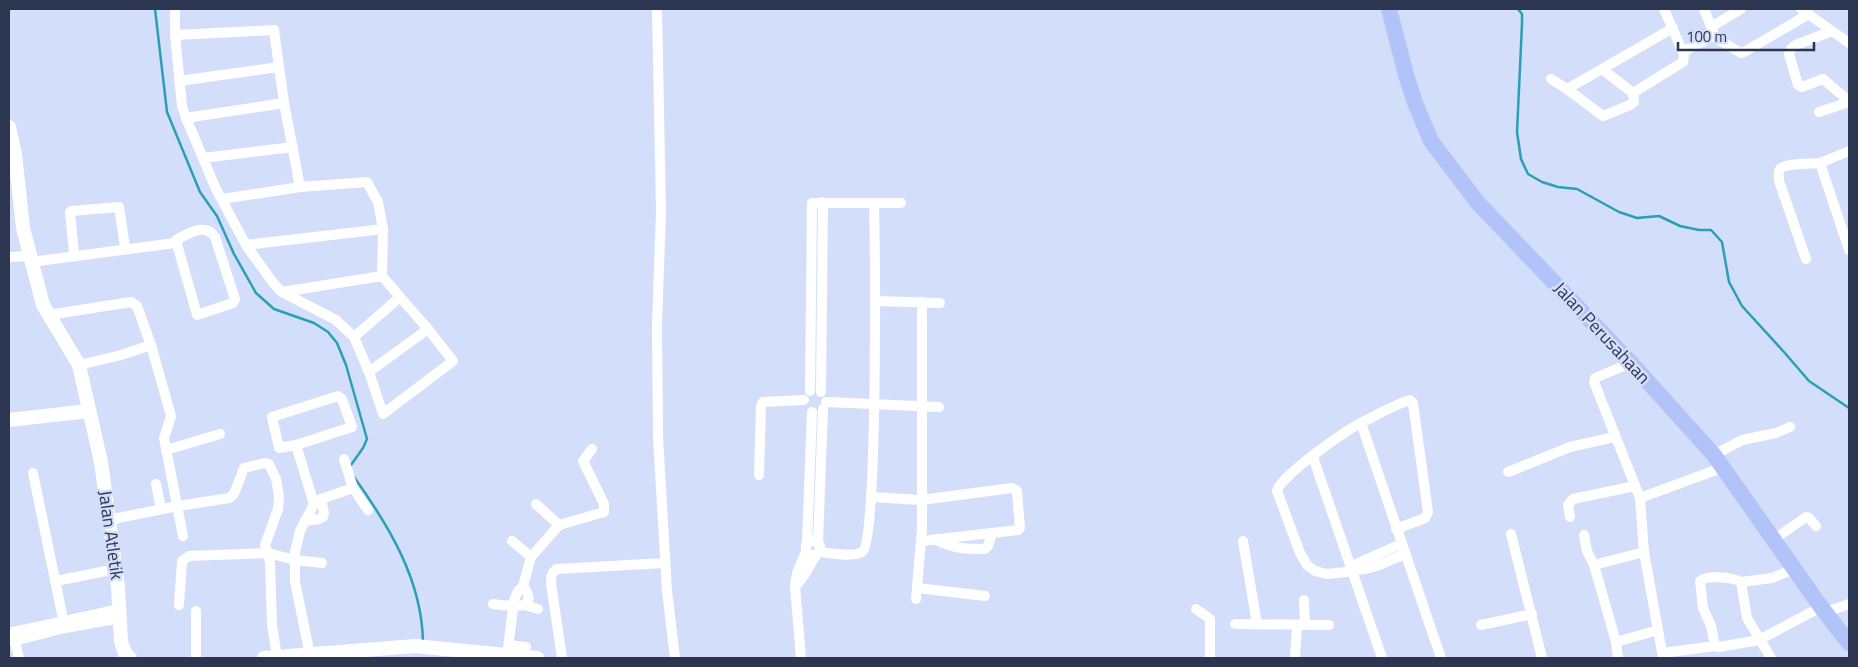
<svg xmlns="http://www.w3.org/2000/svg" width="1858" height="667" viewBox="0 0 1858 667" font-family="'Titillium Web',sans-serif">
<style>
.lines{fill:none;stroke-linecap:round;stroke-linejoin:round}
.stream{stroke:#2b9fb6;stroke-width:2.5}
.street{stroke:#fff;stroke-width:10}
.secondary{stroke:#fff;stroke-width:14}
.primary{stroke:#b2c3fa;stroke-width:16}
.labels{text-anchor:middle;stroke-width:5;stroke-linejoin:round;paint-order:stroke}
.street-label{font-size:18px;fill:#2c3651;stroke:#d3defa}
</style>
<rect width="100%" height="100%" fill="#d3defa"/>
<g class="lines">
<g class="stream">
<polyline points="155,9 167,112 200,192 217,216 234,254 256,293 274,309 314,323 328,332 337,343 346,365 367,439 363,448 351,465"/>
<polyline points="1518,9 1522,14 1522,24 1517,132 1521,159 1528,174 1542,182 1558,187 1577,189 1619,212 1637,218 1659,216 1680,226 1699,230 1711,230 1722,242 1729,282 1742,306 1784,352 1809,381 1849,408"/>
<path d="M354,477C389,526 422,580 423,642"/>
</g>
<g class="street">
<polyline points="175,9 175,35 182,106 186,118 216,189 246,245 274,284 282,292 336,320 354,337 369,372 383,414 453,361 428,329"/>
<polyline points="657,9 661,211 657,325 658,437 667,591 675,658"/>
<polyline points="1704,9 1713,31"/>
<polyline points="1801,9 1849,43"/>
<polyline points="1711,27 1741,9"/>
<polyline points="1832,31 1796,45 1791,49 1789,54 1798,85 1802,87 1823,79 1849,101"/>
<polyline points="175,35 274,30 284,103 300,187 367,182 378,202 383,229 246,245"/>
<polyline points="1683,52 1714,35 1719,40 1741,53 1744,52 1809,14"/>
<polyline points="1602,69 1673,28"/>
<polyline points="1551,79 1567,89 1602,69 1633,93 1678,65 1683,62 1684,55 1664,9"/>
<polyline points="179,81 279,67"/>
<polyline points="1567,89 1603,116 1630,105 1634,102 1633,93"/>
<polyline points="1819,112 1849,102"/>
<polyline points="186,118 284,103"/>
<polyline points="203,158 293,147"/>
<polyline points="1820,163 1849,151"/>
<polyline points="222,199 300,187"/>
<polyline points="74,253 70,213 71,211 119,207 125,247"/>
<polyline points="9,257 29,256"/>
<path d="M1806,259L1779,181C1779,177 1778,172 1780,169C1785,163 1812,164 1820,163L1849,250"/>
<path d="M31,262L175,243L177,244L197,315L233,303L235,299L215,237C205,222 188,234 176,240L177,244"/>
<polyline points="282,292 382,276 383,229"/>
<polyline points="875,301 940,303"/>
<polyline points="48,315 131,302 137,306 151,345 171,416 164,438 183,536"/>
<polyline points="354,337 400,297 382,276"/>
<polyline points="1631,363 1595,378 1594,382 1640,498 1644,552 1663,658"/>
<polyline points="79,365 121,355 151,345"/>
<polyline points="369,372 428,329 400,297"/>
<polyline points="810,391 812,203 901,203"/>
<polyline points="821,392 823,202"/>
<polygon points="338,396 342,399 352,427 296,445 279,448 272,417"/>
<polyline points="826,402 939,407"/>
<polyline points="1361,423 1441,658"/>
<polyline points="296,445 314,504"/>
<polyline points="166,450 220,434"/>
<polyline points="1714,455 1742,440 1776,433 1790,427"/>
<polyline points="1313,457 1382,658"/>
<polyline points="1508,472 1570,447 1614,437"/>
<polyline points="33,473 62,614"/>
<polyline points="759,475 761,406 763,402 804,400"/>
<polyline points="156,484 161,509"/>
<polyline points="353,488 368,510"/>
<polyline points="871,497 921,500 1012,488 1017,491 1020,528 1018,530 922,541"/>
<polyline points="1640,498 1724,467"/>
<polyline points="536,504 559,525"/>
<polyline points="1570,517 1568,505 1573,499 1635,486"/>
<polyline points="108,520 178,506 229,498 234,494 244,468 265,463 269,464 276,479 279,496 278,509 265,545 270,562 272,625 277,657"/>
<polyline points="305,521 319,519 323,517 324,513 321,499"/>
<path d="M1396,529L1425,518L1428,512L1413,403L1410,400C1394,405 1376,415 1361,423C1345,431 1279,477 1277,491L1300,553L1307,565L1315,571L1327,574L1346,572L1356,564L1401,544"/>
<polyline points="1511,534 1542,658"/>
<polyline points="1584,535 1587,551 1594,565 1616,642 1618,658"/>
<path d="M935,539C952,549 965,549 985,549L988,546L992,533"/>
<polyline points="1773,540 1806,517 1809,518 1816,526"/>
<polyline points="512,541 531,557"/>
<polyline points="1243,541 1257,624"/>
<polyline points="807,542 812,412"/>
<polyline points="818,543 823,409"/>
<path d="M819,552C828,553 857,558 863,551C878,535 875,244 874,203"/>
<polyline points="1594,565 1644,552"/>
<path d="M1351,569C1368,573 1389,560 1405,554"/>
<polyline points="56,581 116,569"/>
<polyline points="796,586 805,574 816,555"/>
<polyline points="918,588 985,596"/>
<polyline points="916,599 922,529 922,302"/>
<polyline points="1304,600 1305,625"/>
<path d="M493,604C507,606 542,612 523,586"/>
<polyline points="179,605 182,561 189,556 268,553 295,560 322,563"/>
<polyline points="524,605 538,609"/>
<polyline points="1196,609 1210,619 1210,658"/>
<polyline points="1826,612 1849,604"/>
<polyline points="1235,624 1329,625"/>
<polyline points="1481,625 1532,614"/>
<polyline points="9,633 120,609"/>
<polyline points="13,635 19,658"/>
<polyline points="9,639 14,641 65,628 121,618"/>
<polyline points="1616,642 1658,630"/>
<polyline points="509,645 526,647"/>
<path d="M1715,646L1711,626L1703,608L1700,581C1707,575 1733,577 1741,582"/>
<polyline points="1663,653 1715,646 1719,647 1759,640 1821,607"/>
<polyline points="310,655 295,582 295,552 300,531 314,504 321,499 353,488 344,459"/>
<polyline points="507,656 514,600 518,591 523,586 531,557 559,525 604,512 604,504 583,461 592,449"/>
<polyline points="196,658 196,611"/>
<path d="M562,658L551,583C551,577 551,573 557,569L665,563"/>
<polyline points="801,658 795,586 797,573 806,552 806,544 813,540 820,545 820,550 816,555 809,555 806,552"/>
<polyline points="1295,658 1297,625"/>
<polyline points="1771,658 1747,618 1741,582 1772,578 1794,569"/>
</g>
<g class="secondary">
<polyline points="9,127 15,154 23,228 43,305 79,365 101,462 118,587 121,642 125,653 130,658"/>
<polyline points="9,420 89,411"/>
<polyline points="264,658 415,646 537,658"/>
</g>
<polyline class="primary" points="1389,9 1406,75 1415,103 1431,141 1478,203 1631,363 1714,455 1821,607 1849,643"/>
</g>
<g class="labels">
<g class="street-label">
<text transform="translate(1602 333) rotate(47)" y="6">Jalan Perusahaan</text>
<text transform="translate(111 535) rotate(82)" y="6">Jalan Atletik</text>
</g>
</g>
<rect width="1858" height="667" fill="none" stroke="#2c3651" stroke-width="20"/>
<path d="M1678 42v8h136v-8" fill="none" stroke="#2c3651" stroke-width="2.5"/>
<text x="1686" y="42" font-size="15" fill="#2c3651" stroke="#d3defa" stroke-width="4" paint-order="stroke">100 m</text>
</svg>
